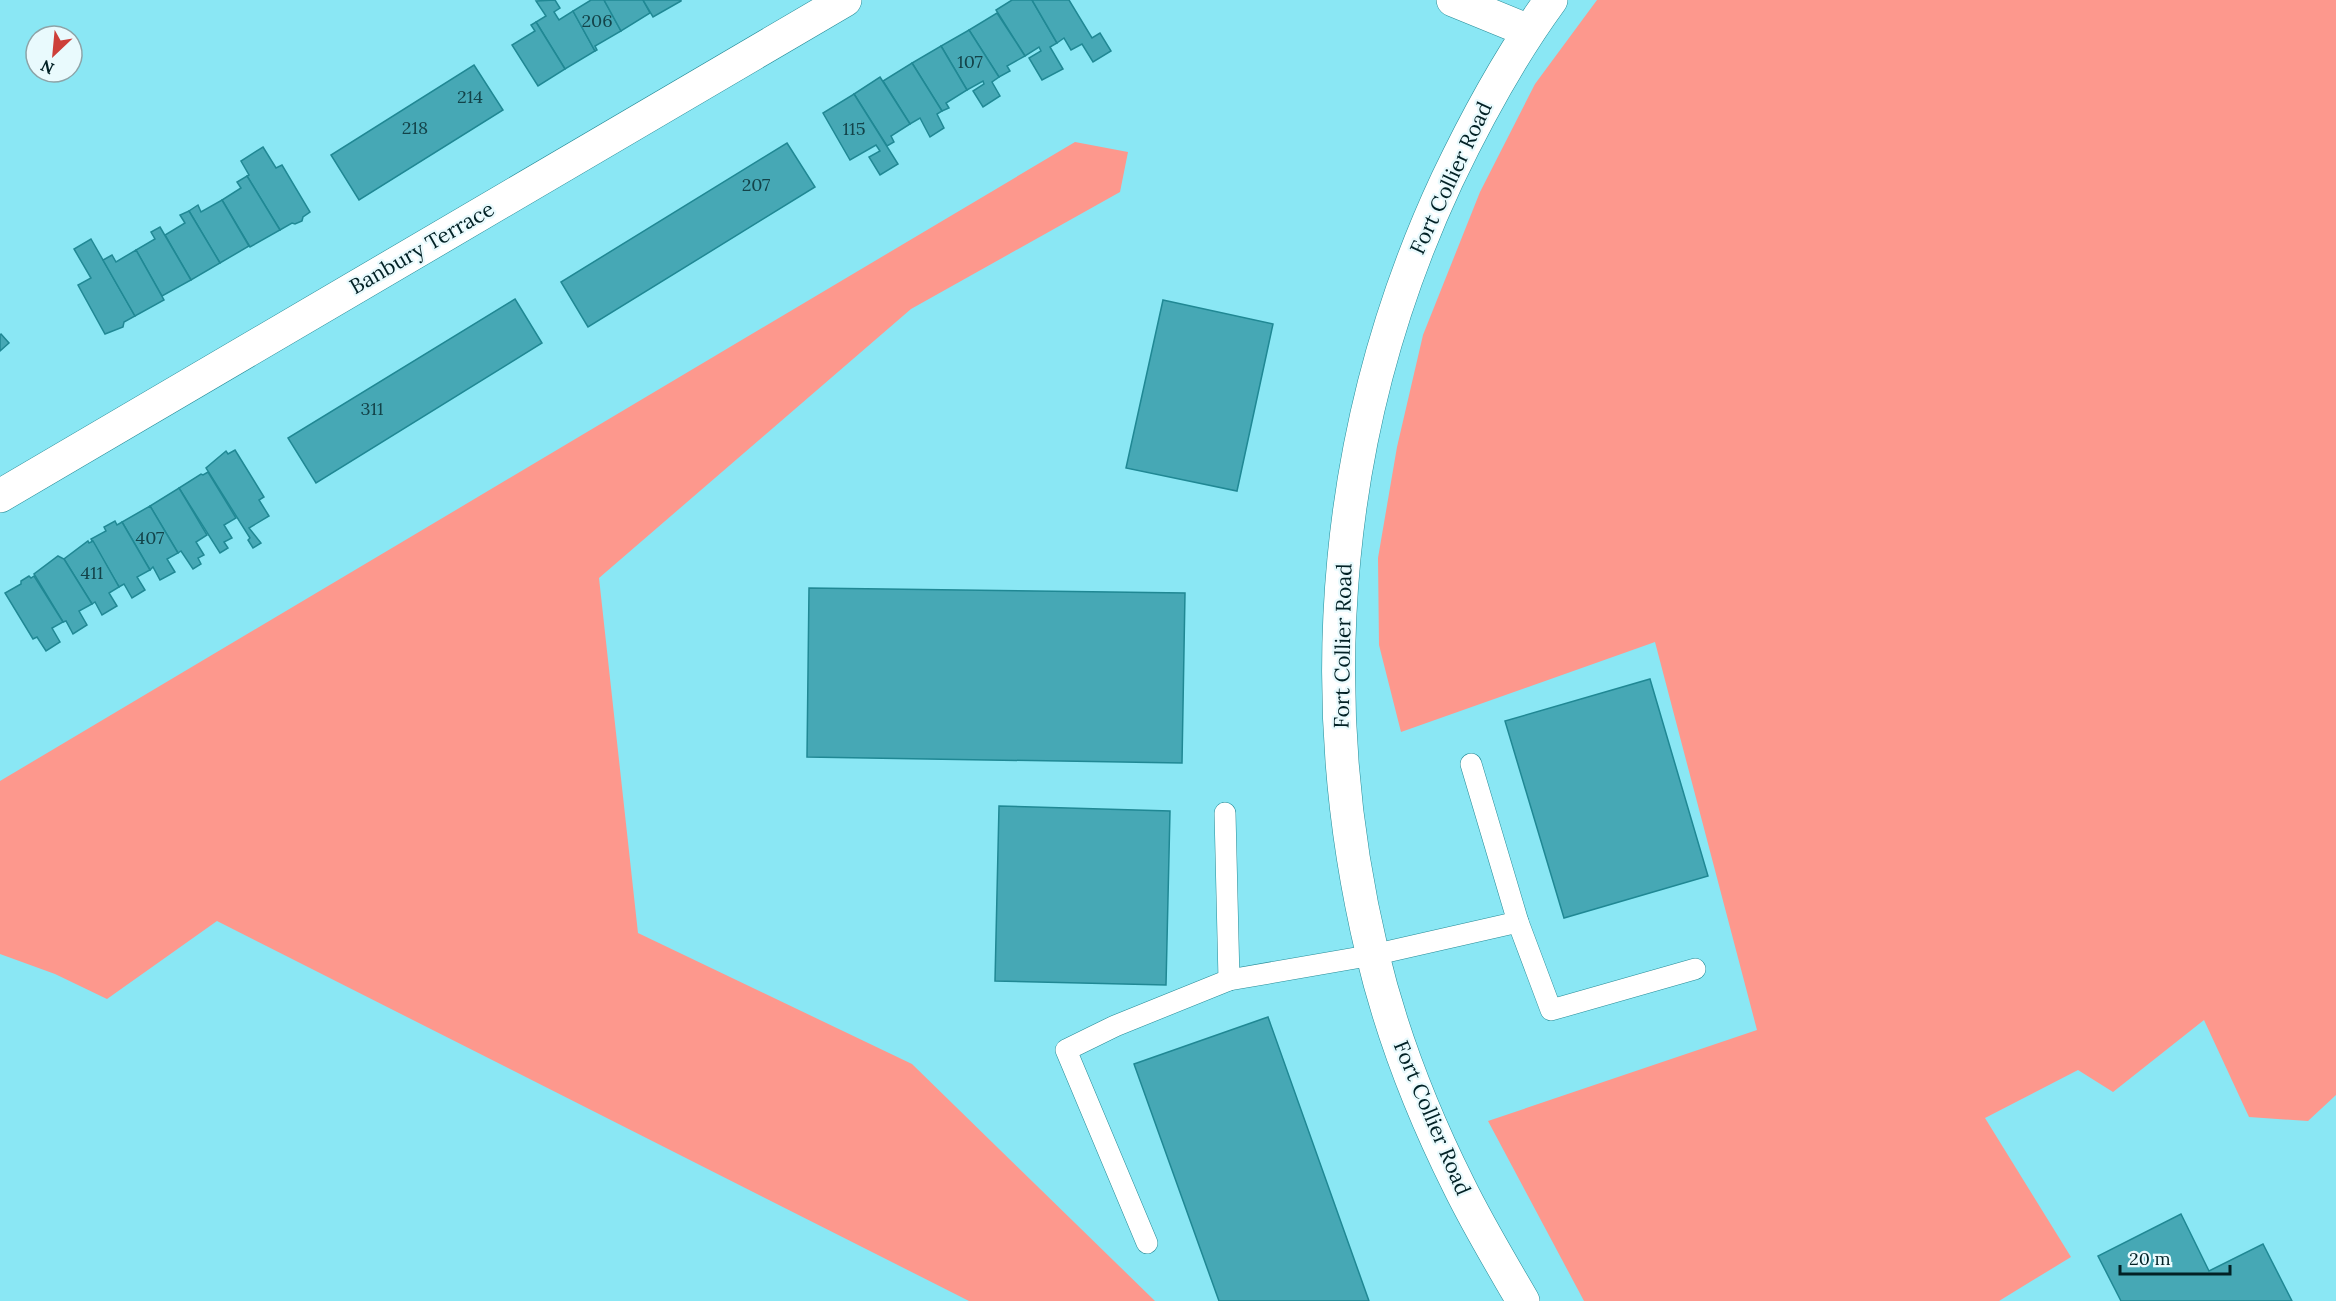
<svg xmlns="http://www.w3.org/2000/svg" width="2336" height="1301" viewBox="0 0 2336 1301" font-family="Lora,serif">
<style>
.green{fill:#fd988d}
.building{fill:#46a8b5;stroke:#208894;stroke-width:1.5}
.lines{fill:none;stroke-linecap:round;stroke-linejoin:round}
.lane-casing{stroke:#258b97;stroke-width:22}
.street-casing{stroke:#258b97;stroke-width:34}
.secondary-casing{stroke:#258b97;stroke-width:34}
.lane{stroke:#fff;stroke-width:21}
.street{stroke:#fff;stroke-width:33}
.secondary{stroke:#fff;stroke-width:33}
.labels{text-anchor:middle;stroke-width:4.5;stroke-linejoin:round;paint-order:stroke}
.number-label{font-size:18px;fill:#134349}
.street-label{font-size:21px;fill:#022125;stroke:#e9fafd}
</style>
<rect width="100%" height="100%" fill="#8ae7f4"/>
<g class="green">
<polygon points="1597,0 2336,0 2336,1095 2308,1121 2249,1117 2204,1020 2113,1092 2078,1070 1985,1118 2071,1257 1999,1301 1584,1301 1488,1121 1757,1030 1655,642 1401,732 1379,645 1378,558 1397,447 1423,335 1480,192 1535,84"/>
<polygon points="1075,142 1128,152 1120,192 911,309 599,578 638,933 912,1064 1155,1301 969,1301 217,921 107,999 55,974 0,954 0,781"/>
</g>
<g class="building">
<polygon points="555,0 560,8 554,12 559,20 573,11 595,51 565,69 536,22 546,16 536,1"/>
<polygon points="591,0 604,0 621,31 595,46 597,50 595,51 573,11"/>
<polygon points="604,0 643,0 650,13 621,31"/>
<polygon points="643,0 681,0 681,1 653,17"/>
<polygon points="1012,0 1032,0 1057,43 1050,47 1063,69 1042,80 1029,58 1041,51 1039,47 1025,56 996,10"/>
<polygon points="1032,0 1069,0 1092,38 1100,33 1111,51 1093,62 1082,44 1071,50 1064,38 1057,43"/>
<polygon points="997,13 1025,56 1007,66 1010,71 999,77 969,30"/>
<polygon points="536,22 565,69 538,86 512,45 535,31 531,25"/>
<polygon points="969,30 999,77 992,82 1000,96 983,107 973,91 984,84 983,81 967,90 941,46"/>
<polygon points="941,46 967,90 946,103 949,108 942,111 912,63"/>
<polygon points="912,63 942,111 937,114 944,128 930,137 920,118 910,124 883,81"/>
<polygon points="474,65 503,110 359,200 331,155"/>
<polygon points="880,77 910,124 891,136 894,142 887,146 854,94"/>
<polygon points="854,94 898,164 880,175 869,157 880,151 876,145 850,160 823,113"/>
<polygon points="787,143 815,187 588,327 561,282"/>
<polygon points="263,147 276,168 282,165 310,212 303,217 302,221 295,224 292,223 280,230 247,176 249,175 241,161"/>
<polygon points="247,176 280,230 250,247 222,200 241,188 237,182"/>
<polygon points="222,200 249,246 220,263 189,211 198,205 201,212"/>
<polygon points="189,211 220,263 191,280 165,235 185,223 180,215"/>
<polygon points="160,227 191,280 162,296 136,250 155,239 151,232"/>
<polygon points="91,239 135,316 124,322 123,327 105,334 78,285 91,278 74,249"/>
<polygon points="136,250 164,300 135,316 103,260 112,255 116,262"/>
<polygon points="515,299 542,343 316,483 288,438"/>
<polygon points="1163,300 1273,324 1237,491 1126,468"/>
<polygon points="1,334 9,343 0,351 0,335"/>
<polygon points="235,450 264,497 259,500 269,516 249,528 261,543 253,548 248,540 250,538 206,468 226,451 228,454"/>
<polygon points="208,472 236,518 224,525 232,538 224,542 228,548 220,553 179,488 201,474 203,475"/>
<polygon points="179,488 207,535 196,542 204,555 198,558 201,564 193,569 181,551 178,553 150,506"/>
<polygon points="150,506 178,553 167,559 175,572 160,580 153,567 150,570 122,522"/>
<polygon points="115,521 117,525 122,522 150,570 137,577 145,590 132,598 124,584 119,587 91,539 106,531 104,527"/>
<polygon points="88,541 89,543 93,541 119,587 109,593 117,606 102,615 95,602 92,604 64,559"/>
<polygon points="58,556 64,559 92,604 79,611 87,625 73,634 66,621 63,622 34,574"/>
<polygon points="29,576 31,578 34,576 63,622 52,628 60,642 46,651 37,637 33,639 5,593 21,584 21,581"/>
<polygon points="809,588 1185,593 1182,763 807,757"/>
<polygon points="1650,679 1708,876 1564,918 1505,721"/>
<polygon points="999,806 1170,811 1166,985 995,981"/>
<polygon points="1268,1017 1369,1301 1219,1301 1134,1064"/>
<polygon points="2181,1214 2209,1271 2263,1244 2292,1301 2121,1301 2098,1256"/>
</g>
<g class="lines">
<defs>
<g id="lane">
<polyline points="1225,813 1229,980 1373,955 1518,922 1471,764"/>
<polyline points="1518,922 1551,1010 1695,969"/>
<polyline points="1147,1243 1066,1050 1115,1026 1229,980"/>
</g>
<g id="street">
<polyline points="1453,0 1529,31"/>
<polyline points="0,496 845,0"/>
</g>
<path id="secondary" d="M1523,1301C1501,1263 1478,1225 1459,1186C1422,1112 1391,1032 1372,952C1310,692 1334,422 1447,180C1477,117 1510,56 1551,0"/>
</defs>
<use href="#lane" class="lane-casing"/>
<use href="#street" class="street-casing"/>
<use href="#secondary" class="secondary-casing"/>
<use href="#lane" class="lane"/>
<use href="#street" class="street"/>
<use href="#secondary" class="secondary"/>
</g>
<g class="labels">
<g class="number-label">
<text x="597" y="27">206</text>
<text x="970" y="68">107</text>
<text x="470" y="103">214</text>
<text x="415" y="134">218</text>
<text x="854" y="135">115</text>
<text x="756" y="191">207</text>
<text x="372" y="415">311</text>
<text x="150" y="544">407</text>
<text x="92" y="579">411</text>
</g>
<g class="street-label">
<text transform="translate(1451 178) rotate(-65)" y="7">Fort Collier Road</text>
<text transform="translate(422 248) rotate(-30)" y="7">Banbury Terrace</text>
<text transform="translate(1343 646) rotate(-89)" y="7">Fort Collier Road</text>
<text transform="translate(1432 1118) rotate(67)" y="7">Fort Collier Road</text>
</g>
</g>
<g transform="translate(54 54) rotate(206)"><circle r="28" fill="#e9fafd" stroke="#8da3a7" stroke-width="1.5"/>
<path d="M0-4.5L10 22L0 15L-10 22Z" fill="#cd3f39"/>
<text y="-9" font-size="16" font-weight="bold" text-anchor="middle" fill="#022125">N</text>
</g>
<path d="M2120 1265v9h110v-9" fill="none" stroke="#022125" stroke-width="3"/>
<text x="2129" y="1265" font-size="18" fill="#022125" stroke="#e9fafd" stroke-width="4.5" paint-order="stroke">20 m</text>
</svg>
